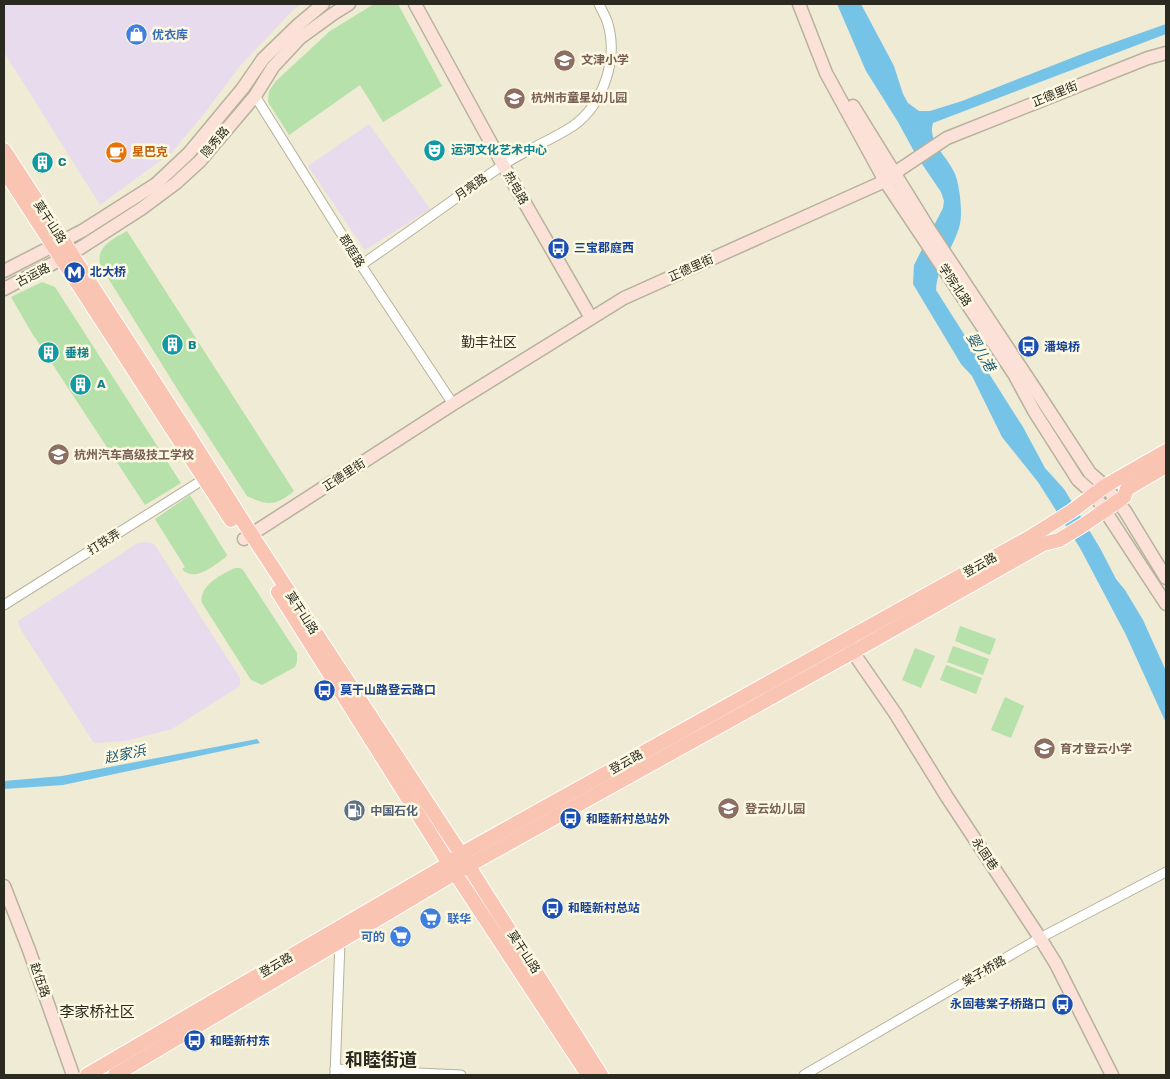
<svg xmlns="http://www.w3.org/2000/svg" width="1170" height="1079" viewBox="0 0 1170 1079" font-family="Rubik,'Noto Sans SC',sans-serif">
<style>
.commercial{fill:#e8dbee}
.green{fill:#b6e1aa}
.water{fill:#76c3e8}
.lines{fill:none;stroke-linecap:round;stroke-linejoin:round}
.street-casing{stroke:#b6b29c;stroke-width:11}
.secondary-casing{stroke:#b6b29c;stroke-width:15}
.primary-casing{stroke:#fff;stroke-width:16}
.street{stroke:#fff;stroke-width:9}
.secondary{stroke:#fce1d8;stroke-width:12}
.primary{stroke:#fac4b2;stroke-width:14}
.labels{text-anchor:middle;stroke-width:5;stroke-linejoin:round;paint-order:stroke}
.shop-label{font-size:12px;font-weight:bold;fill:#366cbe;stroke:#fcf8e1;text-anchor:start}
.education-label{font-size:12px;font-weight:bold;fill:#785e54;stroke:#fcf8e1;text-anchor:start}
.street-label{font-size:12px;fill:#2b2a21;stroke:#fcf8e1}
.culture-label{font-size:12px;font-weight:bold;fill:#0d838f;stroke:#fcf8e1;text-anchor:start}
.food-label{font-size:12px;font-weight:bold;fill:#c56008;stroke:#fcf8e1;text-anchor:start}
.transit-label{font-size:12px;font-weight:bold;fill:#164399;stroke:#fcf8e1;text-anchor:start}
.service-label{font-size:12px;font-weight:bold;fill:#4e5e75;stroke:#fcf8e1;text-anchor:start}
.neighbourhood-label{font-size:14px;fill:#2b2a21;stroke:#fcf8e1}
.water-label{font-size:14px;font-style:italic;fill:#205b75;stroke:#fcf8e1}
.quarter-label{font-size:15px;fill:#2b2a21;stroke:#fcf8e1}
.district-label{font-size:18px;font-weight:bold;fill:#2b2a21;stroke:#fcf8e1}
</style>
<rect width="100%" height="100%" fill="#efebd4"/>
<g class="commercial">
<polygon points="4,4 302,4 292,11 239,67 207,110 172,152 100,205 4,52"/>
<polygon points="369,124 430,209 365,250 308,166"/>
<polygon points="147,542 154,544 240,678 240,686 172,729 125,741 94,743 20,628 18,621 138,543"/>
</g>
<g class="green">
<polygon points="374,4 398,4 442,86 383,122 360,85 289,135 268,102 269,91 276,81 330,31"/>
<path d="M127,231L294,491C276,506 267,506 247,496L181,395L108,278C106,274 102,269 100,264C96,246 115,238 127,231Z"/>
<polygon points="42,282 55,287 181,483 145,505 30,330 11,297"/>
<path d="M190,495L227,555L225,558C213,566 194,583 182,569L185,567L155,519Z"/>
<path d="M235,568H240L243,570L297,653V662L295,667L262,685L251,680L202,603C198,586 222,574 235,568Z"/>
<polygon points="960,626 996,639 990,655 955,641"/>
<polygon points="953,646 989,659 983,675 947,662"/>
<polygon points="915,648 935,656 921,688 902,680"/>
<polygon points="946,665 982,678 976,694 940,680"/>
<polygon points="1005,697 1024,706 1011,738 991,730"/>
</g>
<g class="water">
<path d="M837,4H861L894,66L903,94L908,103L919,111H930L962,101L1087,52L1166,24V34L933,123C927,142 948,157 955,174C958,181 959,190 960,197C961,208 962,218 959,228C952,250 937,267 936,290L1023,427L1045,468L1064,489L1100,548L1116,579L1125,590L1143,620L1166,671V723L1126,635L1080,548L1038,482L1002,437L972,376L961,364L913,284L914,265L943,208L944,201L941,192L916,155L898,122L866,71Z"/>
<polygon points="257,739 260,743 63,785 4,789 4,781 62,776"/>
</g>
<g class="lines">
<defs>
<g id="street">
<polyline points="255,96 361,265 453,404"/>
<path d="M361,265C408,233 454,199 500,167C523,151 550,141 573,126C604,104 619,57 607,21C605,15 601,9 599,4"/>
<polyline points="4,605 204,479"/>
<polyline points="335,1069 461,1075"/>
<polyline points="335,1075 340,942"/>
<polyline points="804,1075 1040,938 1166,872"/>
</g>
<g id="secondary">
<polyline points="415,4 503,165 591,318"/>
<polyline points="799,4 826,73 885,181 1014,374 1034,411 1078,480 1094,494 1166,604"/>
<polyline points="853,106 929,229 1035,389 1090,473 1105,486 1125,511 1166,578"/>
<polyline points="4,271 82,231 156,184 189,153 243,88 263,59 298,25 323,4"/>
<polyline points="4,289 71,254 141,209 176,183 200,161 255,96 273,67 300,38 333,14 349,4"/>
<polyline points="244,539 453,404 624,298 885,181 899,170 947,138 1148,58 1166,53"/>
<polyline points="848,645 895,713 947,797 1040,938 1056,964 1112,1075"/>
<polyline points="4,886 29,950 73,1075"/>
</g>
<g id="primary">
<polyline points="4,150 188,434 251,534 461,854 601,1075"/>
<polyline points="4,170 231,520"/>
<polyline points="278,592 455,873 588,1075"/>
<polyline points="87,1075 450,863 461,854 1032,536 1072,511 1105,486 1166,451"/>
<polyline points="115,1075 455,873 853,652 1043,544 1059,540 1082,526 1124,497 1127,489 1166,466"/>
</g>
</defs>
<use href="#street" class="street-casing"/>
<use href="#secondary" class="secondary-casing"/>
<use href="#primary" class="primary-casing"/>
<use href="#street" class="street"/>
<use href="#secondary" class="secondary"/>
<use href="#primary" class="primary"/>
</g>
<defs>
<symbol id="shop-disc" viewBox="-11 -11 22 22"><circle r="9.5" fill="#3f7fe0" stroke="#fcf8e1"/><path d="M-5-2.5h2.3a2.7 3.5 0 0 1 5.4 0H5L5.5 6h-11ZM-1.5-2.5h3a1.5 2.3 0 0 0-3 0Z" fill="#fff"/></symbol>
<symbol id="school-disc" viewBox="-11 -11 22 22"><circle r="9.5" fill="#8d6e63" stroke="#fcf8e1"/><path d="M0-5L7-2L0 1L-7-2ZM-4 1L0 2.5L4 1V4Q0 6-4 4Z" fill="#fff"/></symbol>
<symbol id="theatre-disc" viewBox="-11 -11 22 22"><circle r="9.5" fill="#0f9aa8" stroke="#fcf8e1"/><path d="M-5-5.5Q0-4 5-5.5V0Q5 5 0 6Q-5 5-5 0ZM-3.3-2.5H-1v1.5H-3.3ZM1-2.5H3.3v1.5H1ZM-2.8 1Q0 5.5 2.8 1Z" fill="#fff"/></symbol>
<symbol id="cafe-disc" viewBox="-11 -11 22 22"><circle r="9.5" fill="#e8710a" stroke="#fcf8e1"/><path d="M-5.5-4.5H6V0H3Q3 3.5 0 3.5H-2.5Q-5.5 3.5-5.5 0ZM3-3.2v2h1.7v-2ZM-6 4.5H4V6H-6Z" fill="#fff"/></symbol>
<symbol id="building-disc" viewBox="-11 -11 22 22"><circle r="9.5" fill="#0f9aa8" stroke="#fcf8e1"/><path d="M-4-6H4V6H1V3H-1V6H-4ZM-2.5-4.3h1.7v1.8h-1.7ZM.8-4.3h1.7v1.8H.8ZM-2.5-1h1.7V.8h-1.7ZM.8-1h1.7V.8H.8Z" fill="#fff"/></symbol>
<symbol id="bus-disc" viewBox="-11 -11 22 22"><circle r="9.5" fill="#1a4fb4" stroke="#fcf8e1"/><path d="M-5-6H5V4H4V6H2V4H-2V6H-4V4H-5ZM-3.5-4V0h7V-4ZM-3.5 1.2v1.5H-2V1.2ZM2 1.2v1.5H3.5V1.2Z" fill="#fff"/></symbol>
<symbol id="metro-disc" viewBox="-11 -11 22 22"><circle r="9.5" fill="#1a4fb4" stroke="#fcf8e1"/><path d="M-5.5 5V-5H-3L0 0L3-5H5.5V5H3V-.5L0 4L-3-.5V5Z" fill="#fff"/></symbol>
<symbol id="fuel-disc" viewBox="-11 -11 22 22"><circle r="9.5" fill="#5c6f8a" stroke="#fcf8e1"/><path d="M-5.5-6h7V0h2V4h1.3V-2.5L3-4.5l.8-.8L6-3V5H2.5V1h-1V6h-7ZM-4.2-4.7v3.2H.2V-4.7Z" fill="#fff"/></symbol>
<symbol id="supermarket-disc" viewBox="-11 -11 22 22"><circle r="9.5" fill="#3f7fe0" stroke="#fcf8e1"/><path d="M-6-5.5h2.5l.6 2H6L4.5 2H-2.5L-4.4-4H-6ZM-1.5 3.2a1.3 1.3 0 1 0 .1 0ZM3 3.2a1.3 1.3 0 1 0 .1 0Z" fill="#fff"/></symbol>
</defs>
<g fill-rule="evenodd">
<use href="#shop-disc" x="124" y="22" width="25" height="25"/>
<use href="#school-disc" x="552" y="48" width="25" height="25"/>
<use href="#school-disc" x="502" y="86" width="25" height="25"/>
<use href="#theatre-disc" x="422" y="138" width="25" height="25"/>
<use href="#cafe-disc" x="104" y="140" width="25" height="25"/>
<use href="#building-disc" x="30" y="150" width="25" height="25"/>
<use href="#bus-disc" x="546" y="236" width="25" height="25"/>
<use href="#metro-disc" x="62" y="260" width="25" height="25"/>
<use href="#building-disc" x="160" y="332" width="25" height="25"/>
<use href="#bus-disc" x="1016" y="334" width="25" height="25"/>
<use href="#building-disc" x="36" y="340" width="25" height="25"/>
<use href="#building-disc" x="68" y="372" width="25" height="25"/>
<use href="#school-disc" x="46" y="442" width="25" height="25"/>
<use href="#bus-disc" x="312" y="678" width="25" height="25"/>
<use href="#school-disc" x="1032" y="736" width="25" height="25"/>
<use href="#school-disc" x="716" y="796" width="25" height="25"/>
<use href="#fuel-disc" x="342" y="798" width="25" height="25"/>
<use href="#bus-disc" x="558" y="806" width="25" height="25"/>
<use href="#bus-disc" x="540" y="896" width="25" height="25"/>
<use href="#supermarket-disc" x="418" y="906" width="25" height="25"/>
<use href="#supermarket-disc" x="388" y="924" width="25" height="25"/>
<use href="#bus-disc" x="1050" y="992" width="25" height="25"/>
<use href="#bus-disc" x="182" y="1028" width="25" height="25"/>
</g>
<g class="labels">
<g class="shop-label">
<text x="152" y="39">优衣库</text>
<text x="447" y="923">联华</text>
<text x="385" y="941" text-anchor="end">可的</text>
</g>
<g class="education-label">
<text x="581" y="64">文津小学</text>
<text x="531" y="102">杭州市童星幼儿园</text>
<text x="74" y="459">杭州汽车高级技工学校</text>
<text x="1060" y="753">育才登云小学</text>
<text x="745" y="813">登云幼儿园</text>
</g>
<g class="street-label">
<text transform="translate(1055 94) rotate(-22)" y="4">正德里街</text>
<text transform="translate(215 142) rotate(-50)" y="4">隐秀路</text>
<text transform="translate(471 187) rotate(-35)" y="4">月亮路</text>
<text transform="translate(516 188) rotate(60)" y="4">热电路</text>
<text transform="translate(50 222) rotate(57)" y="4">莫干山路</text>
<text transform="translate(352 251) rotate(58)" y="4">郡庭路</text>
<text transform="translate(691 268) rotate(-24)" y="4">正德里街</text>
<text transform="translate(33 275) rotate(-27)" y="4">古运路</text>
<text transform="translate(955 285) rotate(56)" y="4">学院北路</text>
<text transform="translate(344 475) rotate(-33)" y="4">正德里街</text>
<text transform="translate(104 542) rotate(-32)" y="4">打铁弄</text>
<text transform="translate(980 565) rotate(-29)" y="4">登云路</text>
<text transform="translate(302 613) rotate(57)" y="4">莫干山路</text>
<text transform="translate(626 762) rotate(-29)" y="4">登云路</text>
<text transform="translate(985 854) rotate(56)" y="4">永固巷</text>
<text transform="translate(524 952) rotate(57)" y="4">莫干山路</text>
<text transform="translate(276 965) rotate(-30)" y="4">登云路</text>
<text transform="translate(984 971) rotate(-30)" y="4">棠子桥路</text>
<text transform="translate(40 980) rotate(71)" y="4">赵伍路</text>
</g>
<g class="culture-label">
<text x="451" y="154">运河文化艺术中心</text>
<text x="58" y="166">C</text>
<text x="188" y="349">B</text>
<text x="65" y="357">垂梯</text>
<text x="97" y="388">A</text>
</g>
<g class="food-label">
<text x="132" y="156">星巴克</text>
</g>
<g class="transit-label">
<text x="574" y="252">三宝郡庭西</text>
<text x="90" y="276">北大桥</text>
<text x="1044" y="351">潘埠桥</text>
<text x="340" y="694">莫干山路登云路口</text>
<text x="586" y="823">和睦新村总站外</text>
<text x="568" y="912">和睦新村总站</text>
<text x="1046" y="1008" text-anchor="end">永固巷棠子桥路口</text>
<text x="210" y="1045">和睦新村东</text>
</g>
<g class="service-label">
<text x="370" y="815">中国石化</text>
</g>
<g class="neighbourhood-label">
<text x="489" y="347">勤丰社区</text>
</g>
<g class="water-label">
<text transform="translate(981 352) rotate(60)" y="5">婴儿港</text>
<text transform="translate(125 754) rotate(-11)" y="5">赵家浜</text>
</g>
<g class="quarter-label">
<text x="97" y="1017">李家桥社区</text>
</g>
<g class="district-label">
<text x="381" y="1066">和睦街道</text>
</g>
</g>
<rect width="1170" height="1079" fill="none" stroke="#2b2a21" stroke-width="10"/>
</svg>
